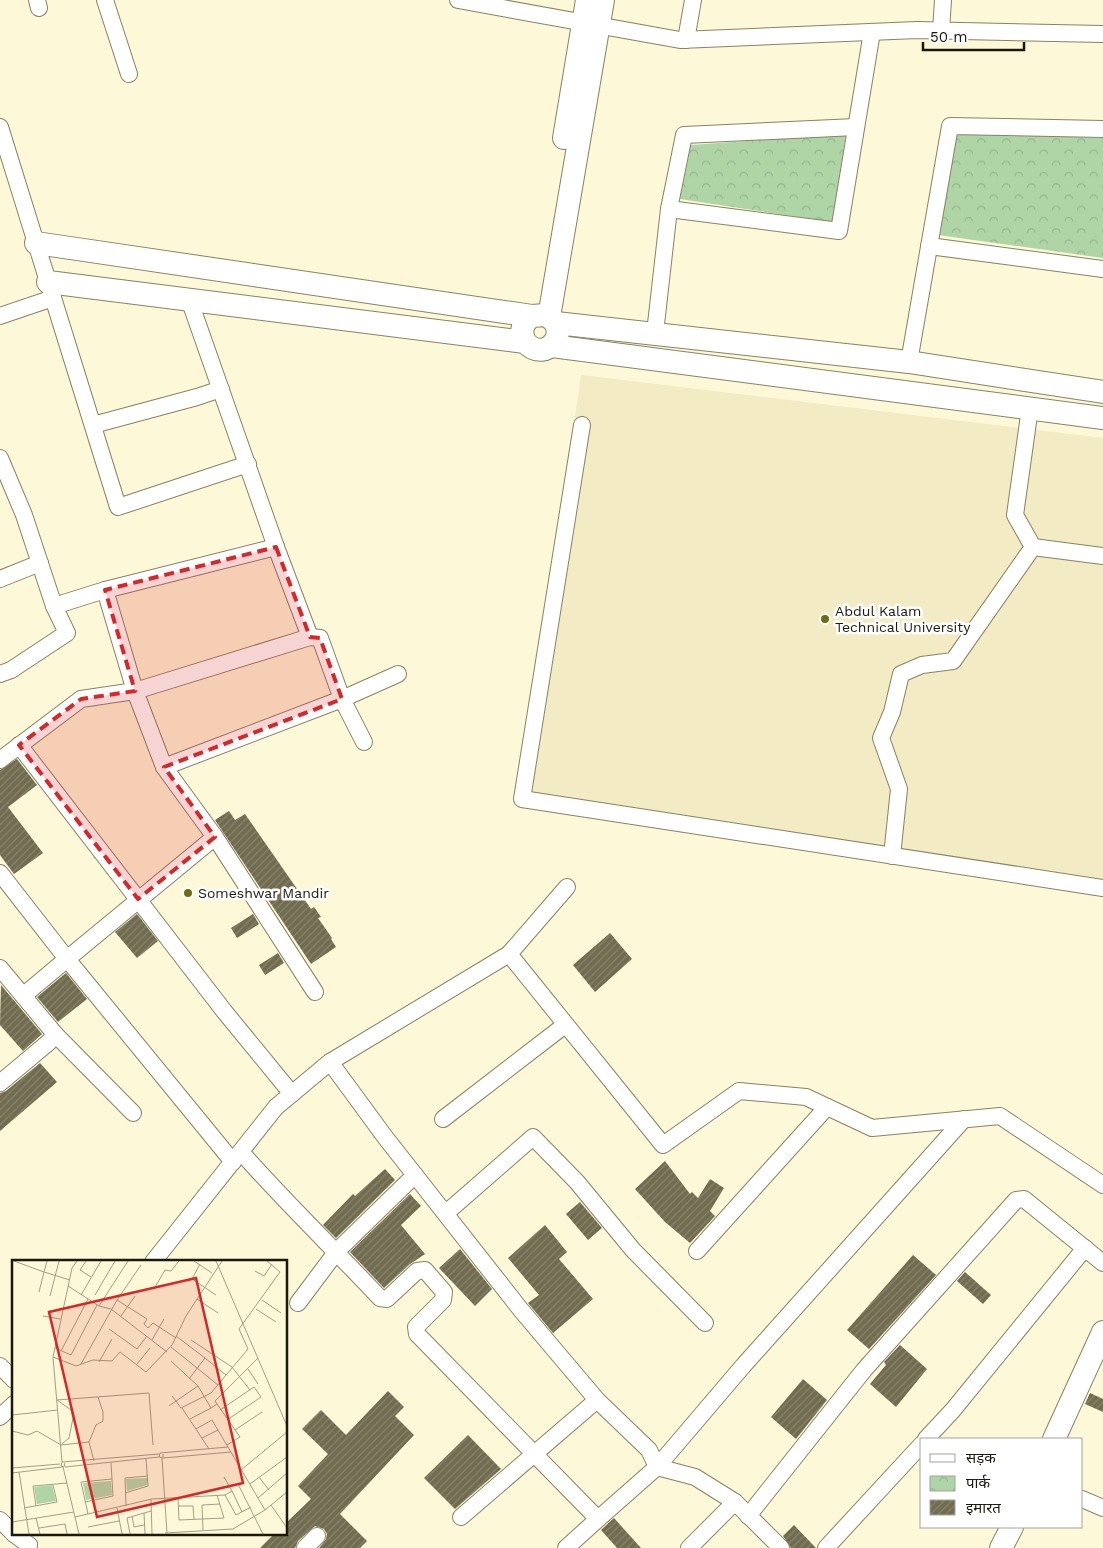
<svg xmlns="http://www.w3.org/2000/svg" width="1103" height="1548" viewBox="0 0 1103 1548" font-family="'Work Sans','Noto Sans Devanagari',sans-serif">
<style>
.built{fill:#f2ebc3}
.park{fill:url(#park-crowns)}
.building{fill:url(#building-hatch)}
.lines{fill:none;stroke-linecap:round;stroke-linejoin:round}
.street-casing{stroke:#878265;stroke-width:18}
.secondary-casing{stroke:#878265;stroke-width:24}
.street{stroke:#fff;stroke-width:16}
.secondary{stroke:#fff;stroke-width:22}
.marked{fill:#d62828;fill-opacity:0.2;stroke:#d62828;stroke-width:4;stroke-dasharray:10 6;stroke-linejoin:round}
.poi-dot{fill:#6b6e11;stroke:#fff;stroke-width:2}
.labels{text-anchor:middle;stroke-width:5;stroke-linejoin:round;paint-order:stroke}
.poi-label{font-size:14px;fill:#1b190d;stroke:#fff;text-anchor:start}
.inset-road{fill:none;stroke:#a39f86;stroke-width:1}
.view{fill:#d62828;fill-opacity:0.15;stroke:#d62828;stroke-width:2.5}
.inset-edge{fill:none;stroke:#1b190d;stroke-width:2.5}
</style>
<defs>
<pattern id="park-crowns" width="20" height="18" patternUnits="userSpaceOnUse" patternTransform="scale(1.25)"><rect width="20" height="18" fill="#afd5a6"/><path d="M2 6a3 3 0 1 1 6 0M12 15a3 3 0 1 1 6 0" fill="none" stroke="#96b68e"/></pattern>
<pattern id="building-hatch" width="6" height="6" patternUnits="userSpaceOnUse" patternTransform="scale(1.25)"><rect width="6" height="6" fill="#716c4f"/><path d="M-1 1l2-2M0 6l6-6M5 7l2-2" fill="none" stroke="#87836e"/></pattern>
</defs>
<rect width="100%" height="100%" fill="#fdf8d7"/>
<polygon class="built" points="581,375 1103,438 1103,888 522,799"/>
<g class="park">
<polygon points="954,133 1103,138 1103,258 938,235"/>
<polygon points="846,134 832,222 680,199 691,145"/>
</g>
<g class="building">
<polygon points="17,759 37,785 8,807 43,853 14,874 0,855 0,770"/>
<polygon points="229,811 235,820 245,814 311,909 314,907 321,917 318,918 332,938 331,939 336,947 311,964 215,820"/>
<polygon points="137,914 158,941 137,958 115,932"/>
<polygon points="253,914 259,924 237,938 231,928"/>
<polygon points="610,933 632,959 595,992 573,965"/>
<polygon points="278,953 284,963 265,975 259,965"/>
<polygon points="66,973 87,999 58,1022 37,997"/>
<polygon points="1,985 42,1034 23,1051 0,1025"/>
<polygon points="40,1063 57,1082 0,1131 0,1093 6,1091"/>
<polygon points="665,1161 690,1194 692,1192 698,1198 710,1179 724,1188 710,1211 715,1216 690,1243 665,1222 635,1189"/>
<polygon points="385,1169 395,1180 336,1238 323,1225 353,1194 355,1196"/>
<polygon points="410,1194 421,1206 401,1225 425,1254 410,1264 384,1288 350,1252"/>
<polygon points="580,1202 602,1228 588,1240 566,1214"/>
<polygon points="545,1225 567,1252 559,1259 593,1299 553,1333 528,1303 539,1295 508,1258"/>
<polygon points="460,1249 492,1289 475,1306 439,1268"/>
<polygon points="913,1255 936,1275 869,1349 847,1330"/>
<polygon points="965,1272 991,1295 983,1304 957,1281"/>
<polygon points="900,1345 927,1369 896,1407 870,1384 886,1365 884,1362"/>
<polygon points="803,1379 827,1400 796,1439 771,1417"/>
<polygon points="388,1391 404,1407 395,1416 414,1435 340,1514 367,1541 360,1548 319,1548 326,1539 327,1534 324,1529 315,1526 298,1541 295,1548 260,1548 274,1534 286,1534 286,1523 311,1499 298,1486 328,1454 302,1429 321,1410 346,1435"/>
<polygon points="1090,1393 1103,1399 1103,1412 1085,1404"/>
<polygon points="468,1435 501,1469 455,1509 424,1478"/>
<polygon points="614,1518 641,1548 617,1548 601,1530"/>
<polygon points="794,1525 816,1548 791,1548 783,1536"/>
</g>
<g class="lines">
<defs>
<g id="street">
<polyline points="37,0 39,8"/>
<polyline points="105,0 129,74"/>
<polyline points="458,0 680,40 917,30 1103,34"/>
<polyline points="941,31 943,0"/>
<polyline points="686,40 693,0"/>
<polyline points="0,127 118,507 248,464"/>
<polyline points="669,209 839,231 872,32"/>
<polyline points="929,246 1103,269"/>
<polyline points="189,299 276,547 310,637"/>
<polyline points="0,316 53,298"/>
<polyline points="655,333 669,209 684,135 856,127"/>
<polyline points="909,362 950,126 1103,129"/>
<polyline points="93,425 197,397 221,389"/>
<polyline points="582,425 522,799 1103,888"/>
<polyline points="0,458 24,515 54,606 67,633 11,670 0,674"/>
<polyline points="1033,547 1103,556"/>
<polyline points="0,579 40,563"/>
<polyline points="105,590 276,547"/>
<polyline points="54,606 105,590 135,691 164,767 215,837 315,992"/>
<polyline points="364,742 342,699 398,674"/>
<polyline points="19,745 224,1011 292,1094"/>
<polyline points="0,760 81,699 135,691 310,637 320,638 342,699 164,767"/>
<polyline points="892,856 899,789 881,738 892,712 901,674 922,665 953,661 1033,547 1015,515 1030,408"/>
<polyline points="0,873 67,959 215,837"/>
<polyline points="509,954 567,887"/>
<polyline points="0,968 55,1034 133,1113"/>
<polyline points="24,995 67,959 233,1162"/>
<polyline points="330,1062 385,1137 521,1310 597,1400 649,1450 657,1467 695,1477 735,1502 781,1548"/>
<polyline points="0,1083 49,1042 55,1034"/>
<polyline points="443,1119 565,1025"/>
<path d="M241,1152C285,1202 334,1249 380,1298L387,1299L417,1271L425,1270L444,1292L443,1300L416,1327L417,1334L598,1519L657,1467L743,1366L964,1119"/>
<polyline points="446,1213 533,1137 577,1182 633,1250 705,1323"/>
<polyline points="697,1251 827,1107"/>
<polyline points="153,1262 276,1107 330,1062 509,954 663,1145 739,1091 806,1097 872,1128 1000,1116 1103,1185"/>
<polyline points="298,1303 337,1251 415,1175"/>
<polyline points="0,1366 14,1380"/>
<polyline points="0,1417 14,1404"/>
<polyline points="926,1439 953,1410 1085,1248"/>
<polyline points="1082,1499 1103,1508"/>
<polyline points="748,1516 864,1370 1016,1200 1024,1199 1103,1263"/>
<polyline points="461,1517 597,1400"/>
<polyline points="0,1520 14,1534"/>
<polyline points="14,1534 29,1545 28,1548"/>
<polyline points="305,1548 317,1536"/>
<polyline points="566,1548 598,1519"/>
<polyline points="689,1548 735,1502"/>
<polyline points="826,1548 922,1444"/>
</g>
<g id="secondary">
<polyline points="564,138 587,0"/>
<polyline points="36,243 532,316"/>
<path d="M48,282L525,342C547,366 574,328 545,315L532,316C522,323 520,331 525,342"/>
<polyline points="549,317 603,0"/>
<polyline points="556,323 909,362 1103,392"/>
<polyline points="552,346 1103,418"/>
<polyline points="1054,1439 1103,1332"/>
<polyline points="1001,1548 1012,1527"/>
</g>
</defs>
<use href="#street" class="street-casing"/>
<use href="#secondary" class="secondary-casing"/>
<use href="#street" class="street"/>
<use href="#secondary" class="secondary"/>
</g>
<path class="marked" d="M276,547L310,637L320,638L342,699L164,767L215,837L138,899L19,745L81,699L135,691L105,590Z"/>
<g class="poi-dot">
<circle cx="825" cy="619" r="5"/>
<circle cx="188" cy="893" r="5"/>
</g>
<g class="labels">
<g class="poi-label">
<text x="835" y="616">Abdul Kalam<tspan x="835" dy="16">Technical University</tspan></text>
<text x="198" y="898">Someshwar Mandir</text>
</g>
</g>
<g transform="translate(12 1260)">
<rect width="275" height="275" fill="#fdf8d7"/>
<path d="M135,218V225L115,231L114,219ZM99,221L100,235L74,240L71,223ZM40,225L44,241L25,244L22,227Z" fill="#afd5a6"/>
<path class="inset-road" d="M2,1L32,12L27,32M35,1L32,12L58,20M74,1L68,10L79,17M182,1L200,13M204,1L275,166M188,4L180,19L204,35M243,11L252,16L260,4M56,26L87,46L99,49L155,92M142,29L153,10L159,11L167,1M69,35L89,1M83,35L103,1M38,36L47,1M185,39L206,53M105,40L129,5M250,40L269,53M87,46L116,1M244,49L264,62M31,56L48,59M109,56L123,36M97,69L125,89L135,76M164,76L193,98M140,80L152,59M179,80L220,107L238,130M159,87L206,125M43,88L59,95L85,45M49,91L76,39M41,97L64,106L81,100L100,101L108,92L134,112L160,85L174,56L210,1M159,101L186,126L199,148L205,144M87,102L100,79M69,104L105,40L135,59L132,64L136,68L141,63L164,78M125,104L138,88M236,109L246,124M177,119L193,98L214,115M186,126L164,141L169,148L199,133L236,89L227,69L268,12L255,1M45,140L137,133L141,185M45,140L59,150L61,158L57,178L50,184M157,146L164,141L160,136M170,148L197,189M208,150L242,127L249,137L215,160M0,155L46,150M178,159L199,148M223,170L250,152M0,171L16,175L25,171L49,185L77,182M190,178L206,170M215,185L228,177L203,141L246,98M151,194V198L147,197L148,193L216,187M150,198L155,273M151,198L219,192M82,201L77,182L84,165L91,161V152L86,137M50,202L41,97L60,8L65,1M53,203L52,207L49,206L50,202L147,194M51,207L67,274M53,207L147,197M0,208L48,204M229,210L275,172M7,212L17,274M0,213L50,207M212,217L220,231L213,235M247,217L257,230M226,224L251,274M238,224L275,197M220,231L230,252M113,233L136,226L134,199M166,238L167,260L212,258L205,235M246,238L275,213M139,239L140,274M73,242L101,236L99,203M259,245L275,268M24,246L21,226L55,223M114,246L113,218L136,216M166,246H181L182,259M12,248L45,242L41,225M105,248L110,274M253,250L275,232M132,253L133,274M76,254L69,222L100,219M120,256L122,267L132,265M63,257L140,239L213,235L224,255L239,247M24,258L28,274M0,262L62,252M76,267L107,261M27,268L53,264L55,274M191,270L190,245L208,244M153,273L221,269L253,250L200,160L184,169M118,274L115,258L139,251"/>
<path class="view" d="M184,18L231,223L85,257L37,52Z"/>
<rect width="275" height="275" class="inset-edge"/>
</g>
<rect x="920" y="1438" width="162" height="90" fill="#ffffff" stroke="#a4a39e"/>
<rect x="930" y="1454" width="25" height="8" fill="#ffffff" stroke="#a4a39e"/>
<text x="966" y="1463" font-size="15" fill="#1b190d">सड़क</text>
<rect x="930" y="1476" width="25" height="15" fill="url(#park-crowns)" stroke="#a4a39e"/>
<text x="966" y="1488" font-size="15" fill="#1b190d">पार्क</text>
<rect x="930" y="1500" width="25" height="15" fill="url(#building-hatch)" stroke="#a4a39e"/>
<text x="966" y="1513" font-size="15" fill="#1b190d">इमारत</text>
<path d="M923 42v8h101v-8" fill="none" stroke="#1b190d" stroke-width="2.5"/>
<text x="930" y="42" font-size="15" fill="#1b190d" stroke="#ffffff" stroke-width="4" paint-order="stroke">50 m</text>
</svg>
